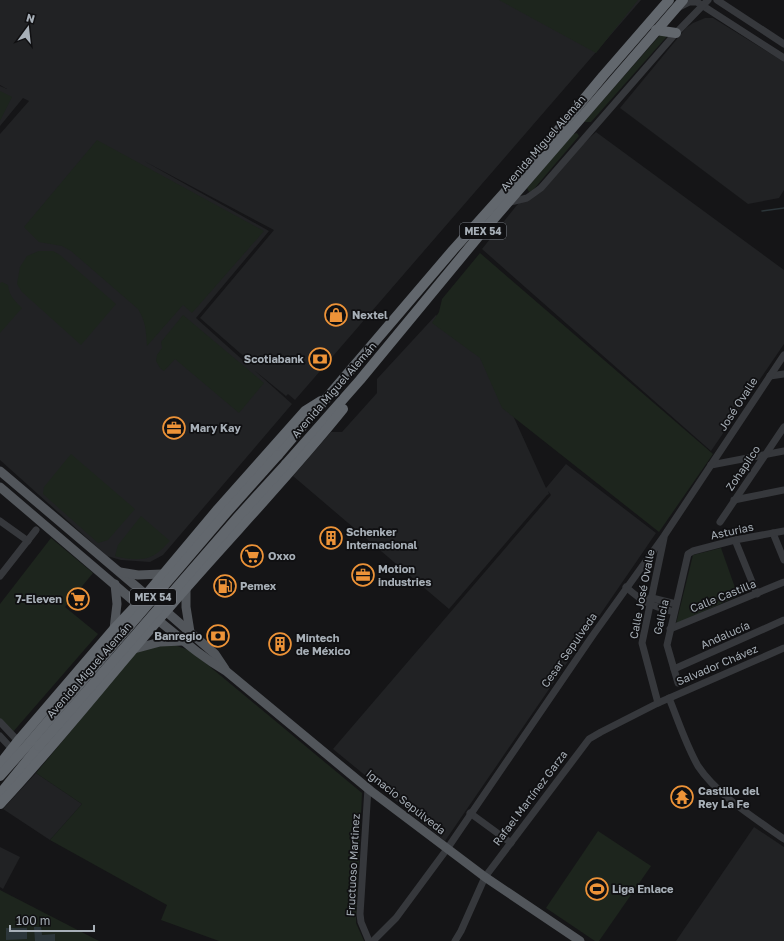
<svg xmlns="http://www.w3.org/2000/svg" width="784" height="941" font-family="'Golos Text',sans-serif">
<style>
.built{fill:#212224;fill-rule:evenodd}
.green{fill:#1d251d}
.water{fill:#2c363a}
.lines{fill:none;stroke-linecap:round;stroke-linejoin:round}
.stream{stroke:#2c363a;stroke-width:1.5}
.minor{stroke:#36383c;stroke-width:7}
.major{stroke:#52565b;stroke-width:9}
.highway{stroke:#62676d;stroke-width:10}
.highway-bridge{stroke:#62676d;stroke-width:10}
.labels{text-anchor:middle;stroke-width:3.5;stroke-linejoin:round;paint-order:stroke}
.shield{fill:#101012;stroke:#7a7f86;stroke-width:1}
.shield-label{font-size:10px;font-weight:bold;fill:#a7afb7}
.street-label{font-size:11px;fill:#a7afb7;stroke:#101012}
.poi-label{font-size:11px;font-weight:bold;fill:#a7afb7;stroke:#101012;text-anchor:start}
</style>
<rect width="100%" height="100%" fill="#151517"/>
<g class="built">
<path d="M 0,0 L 641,0 L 295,400 L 288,394 L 286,396 L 254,370 L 292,404 L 163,555 L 150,562 L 121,560 L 107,556 L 0,460 L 0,134 L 29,101 L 23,98 L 0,126 L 0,86 L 7,89 L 0,85 ZM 144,161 L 274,230 L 200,318 L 248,360 L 246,363 L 196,318 L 269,231 Z"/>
<path d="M 705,18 L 713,18 L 784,62 L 784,190 L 779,198 L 748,204 L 620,108 L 686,28 L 693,23 Z"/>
<path d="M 596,132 L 784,270 L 784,344 L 711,451 L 482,249 L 517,205 Z"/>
<path d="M 436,315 L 485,354 L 546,488 L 566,464 L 656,533 L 445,841 L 333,749 L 551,495 L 548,491 L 549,494 L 547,495 L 449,609 L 293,476 L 331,432 L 342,432 L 377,393 L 377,379 Z"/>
<path d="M 36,773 L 82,804 L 50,840 L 3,809 Z"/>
<path d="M 754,827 L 784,847 L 784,941 L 676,941 Z"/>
<path d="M 0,847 L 20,857 L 3,889 L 0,887 Z"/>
</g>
<g class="green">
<path d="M 499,0 L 638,0 L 596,53 Z"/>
<path d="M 670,33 L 591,122 L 584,122 L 661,34 Z"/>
<path d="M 0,91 L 12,97 L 0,121 Z"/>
<path d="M 577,133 L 579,136 L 533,190 L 529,192 L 527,188 L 573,134 Z"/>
<path d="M 97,140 L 264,231 L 192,313 L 183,305 L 147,346 C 146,331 146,322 138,309 L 71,251 L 62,246 L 39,242 L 24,227 Z"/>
<path d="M 39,251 L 53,251 L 60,255 L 116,304 L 81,345 L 22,292 L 17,284 L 20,267 L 27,256 Z"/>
<path d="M 480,253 L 713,454 L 659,532 L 502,408 L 480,358 L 432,323 L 439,312 L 442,299 Z"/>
<path d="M 2,282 L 8,285 C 9,296 15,301 22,308 L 0,333 L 0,283 Z"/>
<path d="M 183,315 L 264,383 L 239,413 L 175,359 L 164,371 L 160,368 L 156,361 L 157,355 L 162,348 L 161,342 Z"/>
<path d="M 71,454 L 135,509 L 108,540 L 98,543 L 43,494 L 44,487 Z"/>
<path d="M 141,516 L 170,541 C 164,547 158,554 150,557 C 141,561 124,559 115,556 L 118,545 Z"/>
<path d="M 51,538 L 93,573 L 65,607 L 98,634 L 12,733 L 0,721 L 0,604 Z"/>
<path d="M 721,548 L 738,596 L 676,624 L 693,555 Z"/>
<path d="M 172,644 L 191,651 L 362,793 L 356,923 L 364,941 L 219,941 L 161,920 L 167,905 L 50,840 L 82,804 L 36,773 L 136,653 L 153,645 Z"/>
<path d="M 598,831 L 651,866 L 599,941 L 595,941 L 546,908 Z"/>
<path d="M 0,890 L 99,941 L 0,941 Z"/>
</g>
<g class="water">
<path d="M 34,927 L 41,927 L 42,935 L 55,934 L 55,941 L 35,941 Z"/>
<path d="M 6,928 L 27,928 L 27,939 L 6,940 Z"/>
</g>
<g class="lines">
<path class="stream" d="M 762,211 L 784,208"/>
<g class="minor">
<path d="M 717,0 L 784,44"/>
<path d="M 679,7 L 689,2 L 697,2 L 784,58"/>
<path d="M 507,203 L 527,198 L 541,188 L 676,33 L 708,0"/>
<path d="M 770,376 L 784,374"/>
<path d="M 711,465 L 784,451"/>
<path d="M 734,500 L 784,490"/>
<path d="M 0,521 L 28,541"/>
<path d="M 720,522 L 784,427"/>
<path d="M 773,533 L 784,560"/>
<path d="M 735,540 L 757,594"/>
<path d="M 0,576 L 36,530"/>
<path d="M 626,587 C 645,604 650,605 674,612"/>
<path d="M 647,599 L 652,598 L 676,604"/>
<path d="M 670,629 L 784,582"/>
<path d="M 674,669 L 784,620"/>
<path d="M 678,683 L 667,645 L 688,554 L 693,551 L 735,540 L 784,531"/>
<path d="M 669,698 C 678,720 686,745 698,766 C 717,795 756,819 784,839"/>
<path d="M 658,703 L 642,643 L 664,538"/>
<path d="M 0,722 L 18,741"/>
<path d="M 0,736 L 12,749"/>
<path d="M 368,788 L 360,914 L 361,922 L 369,941"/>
<path d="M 470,813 L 511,843"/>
<path d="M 373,941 L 396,918 L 447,849 L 593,635 L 664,536 L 784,355"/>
<path d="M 455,941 L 461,931 L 485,877 L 589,739 L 601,732 L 658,703 L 784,648"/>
</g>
<g class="major">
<path d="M 0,471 L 151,599"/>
<path d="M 0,487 L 143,609"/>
<path d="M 120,572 L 138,575 L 162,574"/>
<path d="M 186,589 L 186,607 L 190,632"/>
<path d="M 161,607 L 215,654 L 225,669"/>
<path d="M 153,616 C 178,636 198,655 226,671 L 371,791 L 485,877 L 580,941"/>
<path d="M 114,629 L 117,604 L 115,584"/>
<path d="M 134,649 L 160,642 L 182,641"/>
</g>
<g class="highway">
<path d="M 656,30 L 676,33"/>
<path d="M 278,455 L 453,250 L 531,163 L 603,76 L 669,0"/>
<path d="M 286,464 L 360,380 L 478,237 L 683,0"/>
<path d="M 0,764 L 18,741 L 114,629 L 146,595 L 218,509 L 305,411 L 321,401"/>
<path d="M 0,776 L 31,741"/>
<path d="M 0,794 L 39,746"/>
<path d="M 0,804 C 58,742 110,675 166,611 C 224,543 287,479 343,409"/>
</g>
<g class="highway-bridge">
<path d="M 31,741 L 227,512 L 278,455"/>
<path d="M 39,746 L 237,518 L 286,464"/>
</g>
</g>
<defs>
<g id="shop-ring" transform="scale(1.15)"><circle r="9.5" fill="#101012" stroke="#ed9338" stroke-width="1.5"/><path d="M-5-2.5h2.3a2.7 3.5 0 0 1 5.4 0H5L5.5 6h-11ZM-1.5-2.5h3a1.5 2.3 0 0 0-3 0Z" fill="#ed9338"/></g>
<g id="bank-ring" transform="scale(1.15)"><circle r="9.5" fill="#101012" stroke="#ed9338" stroke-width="1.5"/><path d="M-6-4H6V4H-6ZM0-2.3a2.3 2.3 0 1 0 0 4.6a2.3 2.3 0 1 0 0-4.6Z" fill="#ed9338"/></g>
<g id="office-ring" transform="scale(1.15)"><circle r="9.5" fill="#101012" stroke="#ed9338" stroke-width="1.5"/><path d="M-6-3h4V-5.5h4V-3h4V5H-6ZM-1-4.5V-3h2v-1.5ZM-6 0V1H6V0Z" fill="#ed9338"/></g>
<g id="building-ring" transform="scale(1.15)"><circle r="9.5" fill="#101012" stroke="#ed9338" stroke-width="1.5"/><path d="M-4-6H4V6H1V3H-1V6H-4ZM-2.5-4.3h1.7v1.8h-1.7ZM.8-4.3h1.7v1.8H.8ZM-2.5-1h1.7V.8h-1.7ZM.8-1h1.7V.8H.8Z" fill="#ed9338"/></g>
<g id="supermarket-ring" transform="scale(1.15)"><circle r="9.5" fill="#101012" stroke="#ed9338" stroke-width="1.5"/><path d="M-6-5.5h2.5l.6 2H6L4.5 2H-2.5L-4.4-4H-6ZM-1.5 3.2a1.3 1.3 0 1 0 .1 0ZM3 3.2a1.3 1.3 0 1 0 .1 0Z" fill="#ed9338"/></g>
<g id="fuel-ring" transform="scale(1.15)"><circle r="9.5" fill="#101012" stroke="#ed9338" stroke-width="1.5"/><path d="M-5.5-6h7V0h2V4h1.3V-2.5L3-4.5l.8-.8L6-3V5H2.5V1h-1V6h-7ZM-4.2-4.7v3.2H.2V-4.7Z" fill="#ed9338"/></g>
<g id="temple-ring" transform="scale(1.15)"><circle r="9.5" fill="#101012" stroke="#ed9338" stroke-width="1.5"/><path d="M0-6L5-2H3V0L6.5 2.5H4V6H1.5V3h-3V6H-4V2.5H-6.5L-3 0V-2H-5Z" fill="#ed9338"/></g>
<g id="stadium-ring" transform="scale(1.15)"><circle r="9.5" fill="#101012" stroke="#ed9338" stroke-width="1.5"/><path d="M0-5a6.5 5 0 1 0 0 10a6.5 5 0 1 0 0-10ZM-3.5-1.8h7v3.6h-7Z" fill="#ed9338"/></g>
</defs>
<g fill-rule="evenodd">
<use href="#shop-ring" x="336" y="315"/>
<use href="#bank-ring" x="320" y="359"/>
<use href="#office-ring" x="174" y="428"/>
<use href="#building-ring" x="331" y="538"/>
<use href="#supermarket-ring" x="252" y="556"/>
<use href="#office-ring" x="363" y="575"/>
<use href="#fuel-ring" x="225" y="586"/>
<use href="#supermarket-ring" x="78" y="599"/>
<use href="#bank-ring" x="218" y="636"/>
<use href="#building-ring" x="280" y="644"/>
<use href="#temple-ring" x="682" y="797"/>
<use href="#stadium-ring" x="597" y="889"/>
</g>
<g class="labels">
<g class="shield">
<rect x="460" y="223" width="46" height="16" rx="3"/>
<rect x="130" y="589" width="46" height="16" rx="3"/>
</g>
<g class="shield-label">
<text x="483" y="235">MEX 54</text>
<text x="153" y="601">MEX 54</text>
</g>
<g class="street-label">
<text transform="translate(543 143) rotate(-49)" y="4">Avenida Miguel Alemán</text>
<text transform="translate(334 390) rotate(-49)" y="4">Avenida Miguel Alemán</text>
<text transform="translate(738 404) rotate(-57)" y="4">José Ovalle</text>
<text transform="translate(743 468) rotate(-56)" y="4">Zohapilco</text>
<text transform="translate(732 531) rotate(-12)" y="4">Asturias</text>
<text transform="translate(642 594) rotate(-79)" y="4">Calle José Ovalle</text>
<text transform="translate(723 596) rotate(-22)" y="4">Calle Castilla</text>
<text transform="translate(661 617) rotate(-77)" y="4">Galicia</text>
<text transform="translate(725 635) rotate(-24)" y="4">Andalucía</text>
<text transform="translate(569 650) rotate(-55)" y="4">Cesar Sepulveda</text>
<text transform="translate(717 665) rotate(-23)" y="4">Salvador Chávez</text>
<text transform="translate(89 670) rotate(-49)" y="4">Avenida Miguel Alemán</text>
<text transform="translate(530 798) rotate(-53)" y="4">Rafael Martínez Garza</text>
<text transform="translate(406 802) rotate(38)" y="4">Ignacio Sepúlveda</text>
<text transform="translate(353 865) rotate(-87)" y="4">Fructuoso Martinez</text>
</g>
<g class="poi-label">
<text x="352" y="319">Nextel</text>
<text x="304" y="363" text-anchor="end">Scotiabank</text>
<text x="190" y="432">Mary Kay</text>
<text x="346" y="536">Schenker<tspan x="346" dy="13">Internacional</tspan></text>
<text x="268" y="560">Oxxo</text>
<text x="378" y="573">Motion<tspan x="378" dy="13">industries</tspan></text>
<text x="240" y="590">Pemex</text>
<text x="62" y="603" text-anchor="end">7-Eleven</text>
<text x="202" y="640" text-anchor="end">Banregio</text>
<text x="296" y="642">Mintech<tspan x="296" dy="13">de México</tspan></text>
<text x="698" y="795">Castillo del<tspan x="698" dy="13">Rey La Fe</tspan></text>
<text x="612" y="893">Liga Enlace</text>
</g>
</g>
<g transform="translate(28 28) rotate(15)" stroke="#101012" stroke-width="3" paint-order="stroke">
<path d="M0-3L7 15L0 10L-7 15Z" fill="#a7afb7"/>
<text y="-6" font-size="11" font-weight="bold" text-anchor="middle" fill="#a7afb7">N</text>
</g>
<path d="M10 925v6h84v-6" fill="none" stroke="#a7afb7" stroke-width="2"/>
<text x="16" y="925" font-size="12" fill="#a7afb7" stroke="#101012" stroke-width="3" paint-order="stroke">100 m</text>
</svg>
